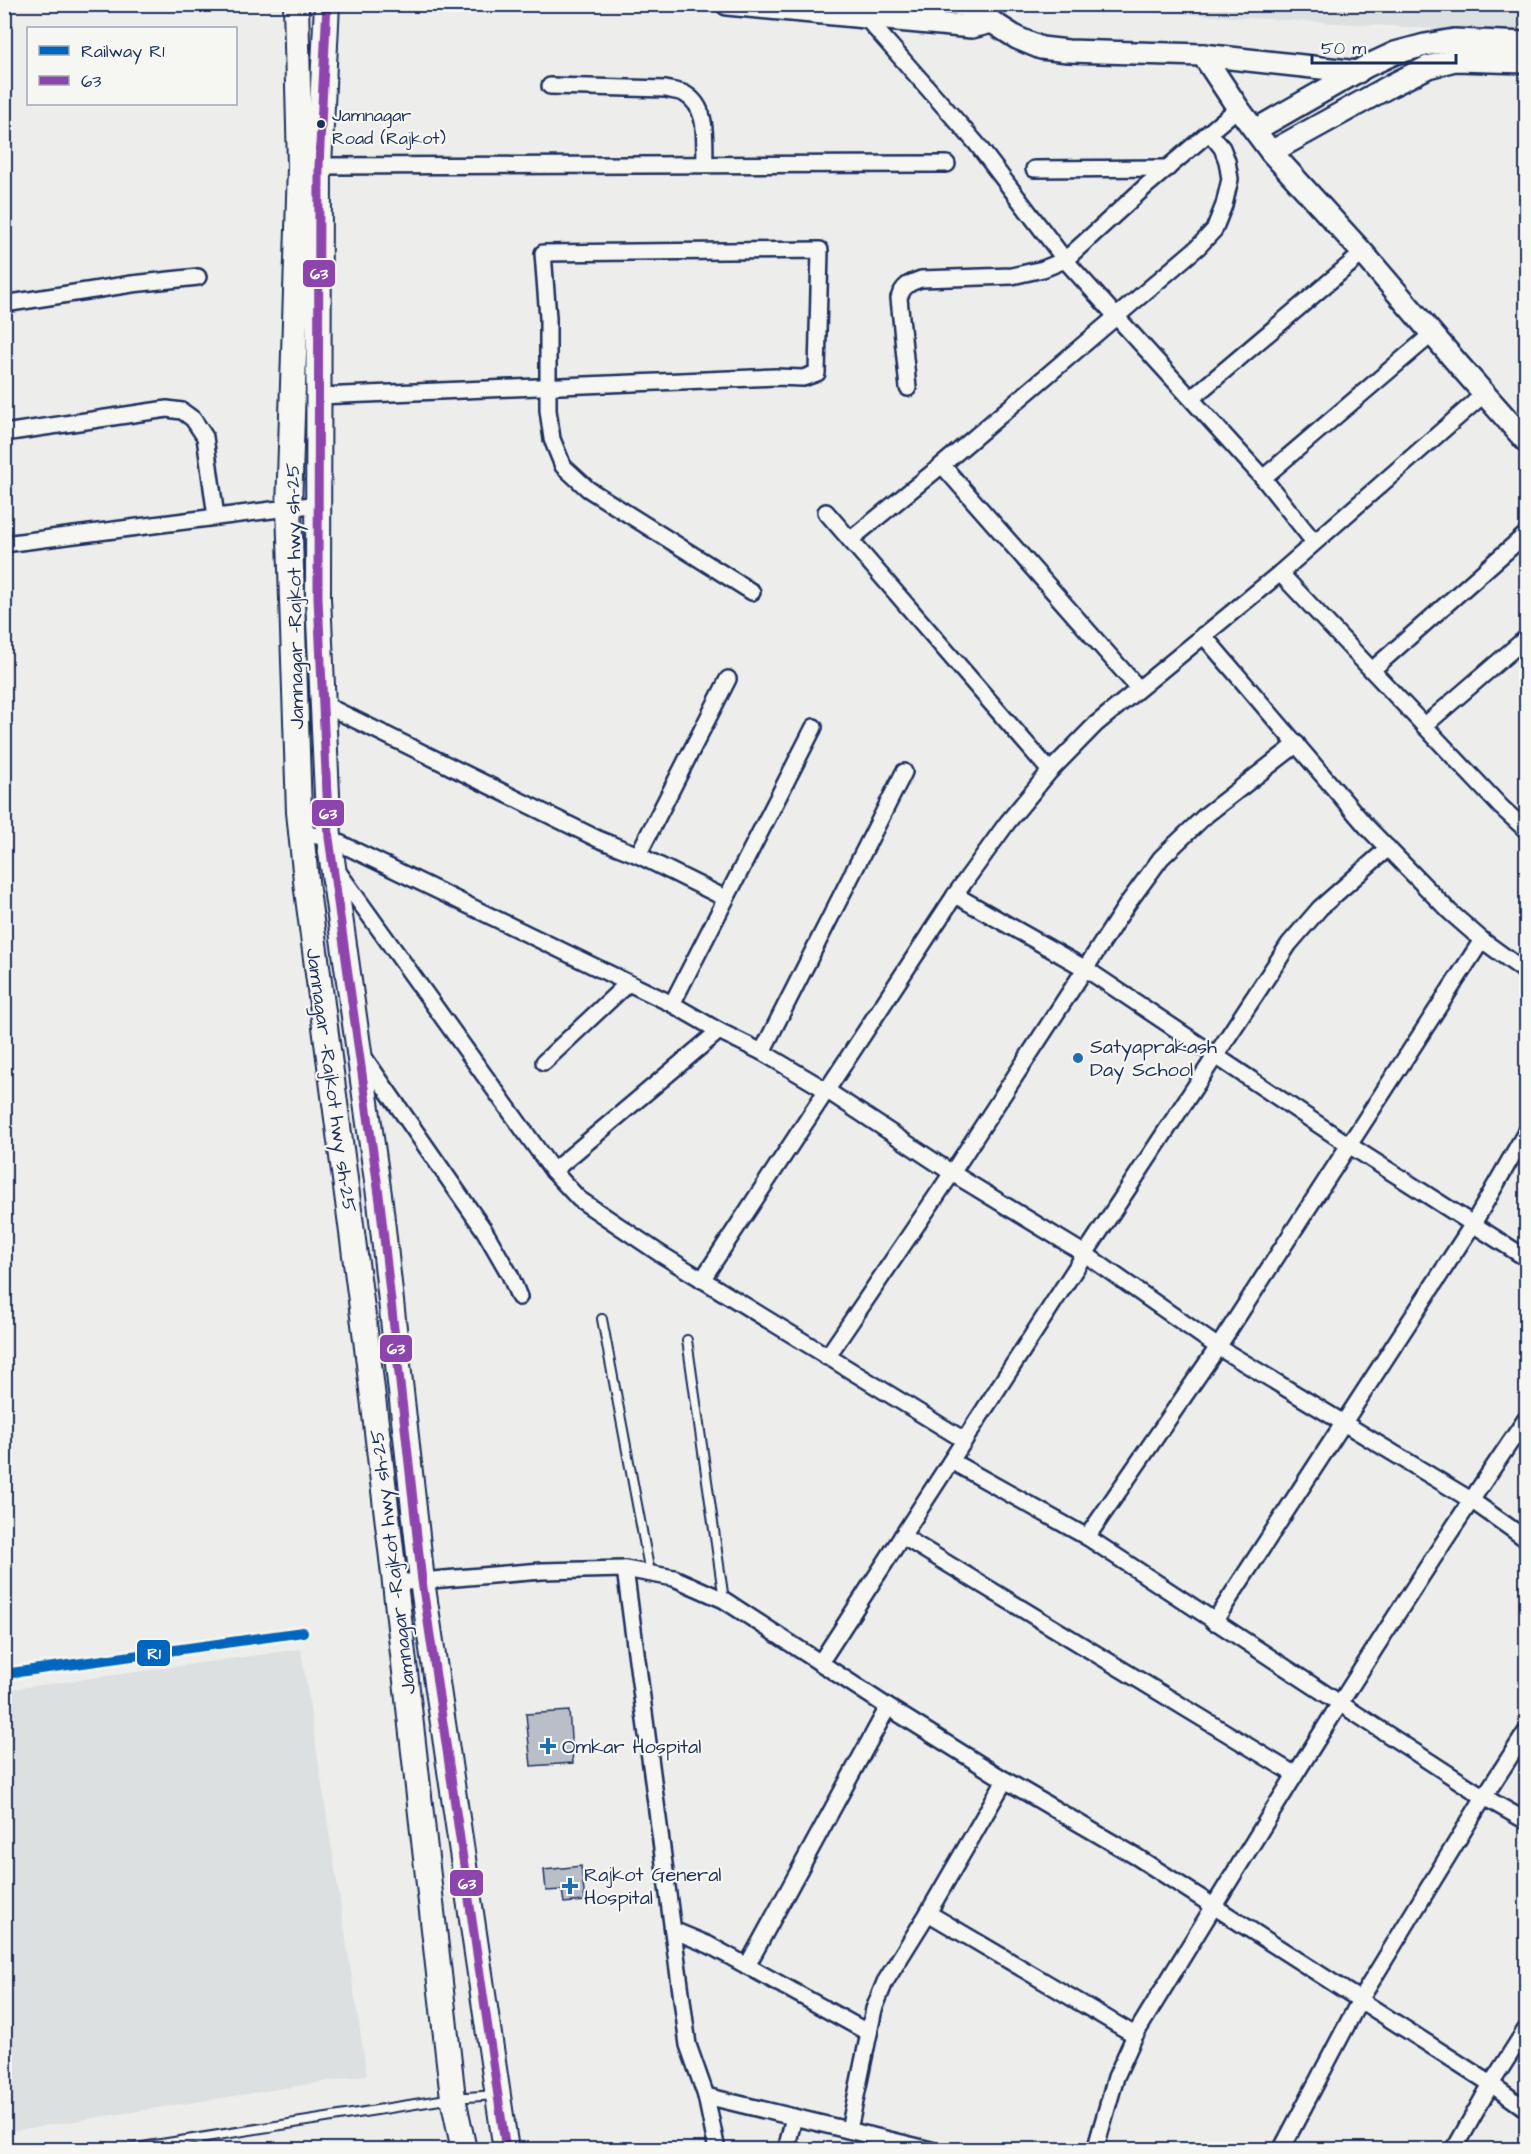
<svg xmlns="http://www.w3.org/2000/svg" width="1531" height="2154" font-family="'Architects Daughter',sans-serif">
<style>
.built{fill:#dde0e1}
.building{fill:#b9bfc8;stroke:#1b2f5e;stroke-width:1.5}
.lines{fill:none;stroke-linecap:round;stroke-linejoin:round}
.service-casing{stroke:#1b2f5e;stroke-width:12}
.minor-casing{stroke:#1b2f5e;stroke-width:20}
.secondary-casing{stroke:#1b2f5e;stroke-width:26}
.primary-casing{stroke:#1b2f5e;stroke-width:28}
.service{stroke:#f6f6f2;stroke-width:8}
.minor{stroke:#f6f6f2;stroke-width:15}
.secondary{stroke:#f6f6f2;stroke-width:21}
.primary{stroke:#f6f6f2;stroke-width:24}
.bus-1-casing{stroke:#f6f6f2;stroke-width:14}
.bus-1{stroke:#8e44ad;stroke-width:9}
.rail-1-casing{stroke:#f6f6f2;stroke-width:15}
.rail-1{stroke:#0065bd;stroke-width:10}
.bus-dot{fill:#1b2f5e;stroke:#f6f6f2;stroke-width:2}
.poi-dot{fill:#1f6fb2;stroke:#f6f6f2;stroke-width:2}
.labels{text-anchor:middle;stroke-width:4.5;stroke-linejoin:round;paint-order:stroke}
.bus-label{font-size:18px;fill:#1b2f5e;stroke:#f6f6f2;text-anchor:start}
.street-label{font-size:20px;fill:#1b2f5e;stroke:#f6f6f2}
.poi-label{font-size:20px;fill:#1b2f5e;stroke:#f6f6f2;text-anchor:start}
.line-badge{stroke:#f6f6f2;stroke-width:2}
.badge-label{font-size:16px;text-anchor:middle;font-weight:bold;fill:#fff}
</style>
<rect width="100%" height="100%" fill="#edeeec"/>
<filter id="ink" filterUnits="userSpaceOnUse"><feTurbulence type="fractalNoise" baseFrequency=".0167" numOctaves="2"/><feDisplacementMap in="SourceGraphic" scale="12" xChannelSelector="R" yChannelSelector="G"/><feConvolveMatrix kernelMatrix="1 2 1 2 8 2 1 2 1" color-interpolation-filters="sRGB"/></filter>
<g filter="url(#ink)">
<g class="built">
<path d="M 1024,5 L 1526,5 L 1526,34 Z"/>
<path d="M 301,1649 L 367,2075 L 5,2132 L 5,1690 Z"/>
</g>
<g class="building">
<path d="M 569,1711 L 573,1763 L 531,1766 L 526,1714 Z"/>
<path d="M 581,1866 L 585,1901 L 564,1903 L 562,1890 L 546,1891 L 544,1870 Z"/>
</g>
<g class="lines">
<g class="service-casing">
<g id="service">
<path d="M 602,1319 L 650,1573"/>
<path d="M 687,1340 L 724,1600"/>
<path d="M 123,2150 L 453,2098 L 496,2095"/>
</g>
</g>
<g class="minor-casing">
<g id="minor">
<path d="M 866,18 L 976,143 L 1065,260 L 1263,478 L 1314,542"/>
<path d="M 550,86 L 666,89 C 672,91 680,91 685,94 C 709,108 704,139 705,163"/>
<path d="M 319,166 L 947,164"/>
<path d="M 1034,169 L 1168,168"/>
<path d="M 4,304 L 132,284 L 198,277"/>
<path d="M 908,388 L 899,298 C 903,286 909,283 921,279 L 1012,276 L 1043,269 L 1065,260 L 1146,186 L 1238,108"/>
<path d="M 319,396 L 776,377 L 803,378 L 817,373 L 820,250 L 543,253 L 548,318 L 548,410 L 552,439 L 563,466 L 588,489 L 752,592"/>
<path d="M 1192,398 L 1363,253"/>
<path d="M 4,433 L 167,409 L 182,411 L 193,419 L 205,437 L 216,517"/>
<path d="M 942,465 L 1138,688"/>
<path d="M 1263,478 L 1432,334"/>
<path d="M 826,512 L 1050,771"/>
<path d="M 850,540 L 942,465 L 1117,316 L 1198,247 L 1214,230 L 1224,205 L 1230,179 L 1227,161 L 1222,148 L 1210,133"/>
<path d="M 4,544 L 319,504"/>
<path d="M 1280,573 L 1501,807 L 1526,830"/>
<path d="M 1203,635 L 1366,826 L 1450,912 L 1482,940 L 1526,972"/>
<path d="M 1372,670 L 1526,534"/>
<path d="M 323,704 L 598,839 L 638,855 L 725,898"/>
<path d="M 1424,726 L 1526,638"/>
<path d="M 301,833 L 329,838 L 672,1004 L 719,1031 L 762,1052 L 826,1090 L 952,1173 L 1085,1254 L 1218,1347 L 1471,1500 L 1526,1539"/>
<path d="M 638,855 L 728,679"/>
<path d="M 336,869 L 553,1171 L 579,1199 L 659,1253 L 964,1440"/>
<path d="M 955,895 L 1086,969 L 1349,1145 L 1526,1258"/>
<path d="M 672,1004 L 814,727"/>
<path d="M 762,1052 L 904,772"/>
<path d="M 363,1056 L 484,1230 L 510,1275 L 519,1297"/>
<path d="M 544,1062 L 627,984"/>
<path d="M 553,1171 L 719,1031"/>
<path d="M 702,1280 L 955,895 L 1007,823 L 1050,771 L 1096,724 L 1280,573 L 1484,394"/>
<path d="M 827,1357 L 952,1173 L 1128,903 L 1161,858 L 1206,815 L 1297,744"/>
<path d="M 951,1461 L 1087,1537 L 1341,1704 L 1484,1797 L 1526,1821"/>
<path d="M 902,1536 L 1294,1774"/>
<path d="M 1087,1537 L 1218,1347 L 1482,940"/>
<path d="M 625,1569 L 688,2045 L 706,2096 L 717,2150"/>
<path d="M 395,1583 L 542,1571 L 625,1569 L 674,1578 L 724,1600 L 888,1707 L 1005,1780 L 1137,1857 L 1491,2084 L 1526,2109"/>
<path d="M 1214,1622 L 1473,1224 L 1526,1132"/>
<path d="M 820,1663 L 1085,1254 L 1289,944 L 1320,908 L 1388,848"/>
<path d="M 928,1913 L 1135,2035"/>
<path d="M 673,1930 L 709,1945 L 869,2033"/>
<path d="M 747,1966 L 888,1707"/>
<path d="M 706,2096 L 931,2150"/>
<path d="M 849,2130 L 874,2009 L 885,1982 L 928,1913 L 1005,1780"/>
<path d="M 786,2150 L 794,2117"/>
<path d="M 1095,2150 L 1116,2077 L 1135,2035 C 1262,1827 1389,1620 1526,1419"/>
<path d="M 1281,2150 L 1360,2000 L 1484,1797 L 1526,1732"/>
<path d="M 1454,2150 L 1491,2084 L 1526,2029"/>
</g>
</g>
<g class="secondary-casing">
<g id="secondary">
<path d="M 727,4 L 972,27 L 992,22"/>
<path d="M 955,4 L 977,8 L 992,22 L 1017,38 L 1041,48 L 1068,51 L 1203,55 L 1358,72"/>
<path d="M 1203,55 L 1238,108 L 1271,152 L 1363,253 L 1458,364 L 1526,441"/>
<path d="M 1255,130 L 1367,66 L 1395,53 L 1425,45 L 1454,40 L 1526,43"/>
<path d="M 1271,152 L 1392,85 L 1428,67 L 1455,60 L 1526,62"/>
</g>
</g>
<g class="primary-casing">
<g id="primary">
<path d="M 296,4 L 300,167 L 289,508 L 299,812 L 307,890 L 366,1339 L 395,1583 L 453,2098 L 464,2150"/>
<path d="M 327,4 L 319,166 L 318,598 L 329,838 L 380,1202 L 422,1581 L 506,2150"/>
</g>
</g>
<use href="#service" class="service"/>
<use href="#minor" class="minor"/>
<use href="#secondary" class="secondary"/>
<use href="#primary" class="primary"/>
<g class="bus-1-casing">
<path id="bus-1" d="M 327,4 L 319,166 L 318,598 L 329,838 L 380,1202 L 422,1581 L 506,2150"/>
</g>
<use href="#bus-1" class="bus-1"/>
<g class="rail-1-casing">
<path id="rail-1" d="M 4,1674 L 303,1632"/>
</g>
<use href="#rail-1" class="rail-1"/>
</g>
</g>
<circle class="bus-dot" cx="321" cy="124" r="5"/>
<g class="poi-dot">
<circle cx="1078" cy="1058" r="6"/>
<path d="M545 1737h6v6h6v6h-6v6h-6v-6h-6v-6h6z"/>
<path d="M567 1877h6v6h6v6h-6v6h-6v-6h-6v-6h6z"/>
</g>
<g class="labels">
<g class="bus-label">
<text x="332" y="121">Jamnagar<tspan x="332" dy="23">Road (Rajkot)</tspan></text>
</g>
<g class="street-label">
<text transform="translate(294 596) rotate(-91)" y="7">Jamnagar -Rajkot hwy sh-25</text>
<text transform="translate(332 1080) rotate(82)" y="7">Jamnagar -Rajkot hwy sh-25</text>
<text transform="translate(392 1562) rotate(-97)" y="7">Jamnagar -Rajkot hwy sh-25</text>
</g>
<g class="poi-label">
<text x="1090" y="1053">Satyaprakash<tspan x="1090" dy="23">Day School</tspan></text>
<text x="562" y="1753">Omkar Hospital</text>
<text x="584" y="1881">Rajkot General<tspan x="584" dy="23">Hospital</tspan></text>
</g>
</g>
<g class="line-badge">
<rect x="302" y="259" width="34" height="29" rx="6" fill="#8e44ad"/>
<rect x="311" y="799" width="34" height="28" rx="6" fill="#8e44ad"/>
<rect x="379" y="1334" width="34" height="29" rx="6" fill="#8e44ad"/>
<rect x="136" y="1639" width="35" height="28" rx="6" fill="#0065bd"/>
<rect x="449" y="1869" width="35" height="28" rx="6" fill="#8e44ad"/>
</g>
<g class="badge-label">
<text x="319" y="279">63</text>
<text x="328" y="819">63</text>
<text x="396" y="1354">63</text>
<text x="154" y="1659">R1</text>
<text x="467" y="1889">63</text>
</g>
<rect width="1531" height="2154" fill="none" stroke="#f6f6f2" stroke-width="24"/>
<rect x="12" y="12" width="1507" height="2130" fill="none" stroke="#1b2f5e" stroke-width="2" filter="url(#ink)"/>
<rect x="27" y="27" width="210" height="78" fill="#f6f6f2" stroke="#9ea6b7" stroke-width="1.5"/>
<rect x="39" y="46" width="30" height="9" fill="#0065bd" stroke="#9ea6b7" stroke-width="1.5"/>
<text x="81" y="57" font-size="18" fill="#1b2f5e">Railway R1</text>
<rect x="39" y="76" width="30" height="9" fill="#8e44ad" stroke="#9ea6b7" stroke-width="1.5"/>
<text x="81" y="87" font-size="18" fill="#1b2f5e">63</text>
<path d="M1312 54v9h144v-9" fill="none" stroke="#1b2f5e" stroke-width="3"/>
<text x="1321" y="54" font-size="18" fill="#1b2f5e" stroke="#f6f6f2" stroke-width="4.5" paint-order="stroke">50 m</text>
</svg>
